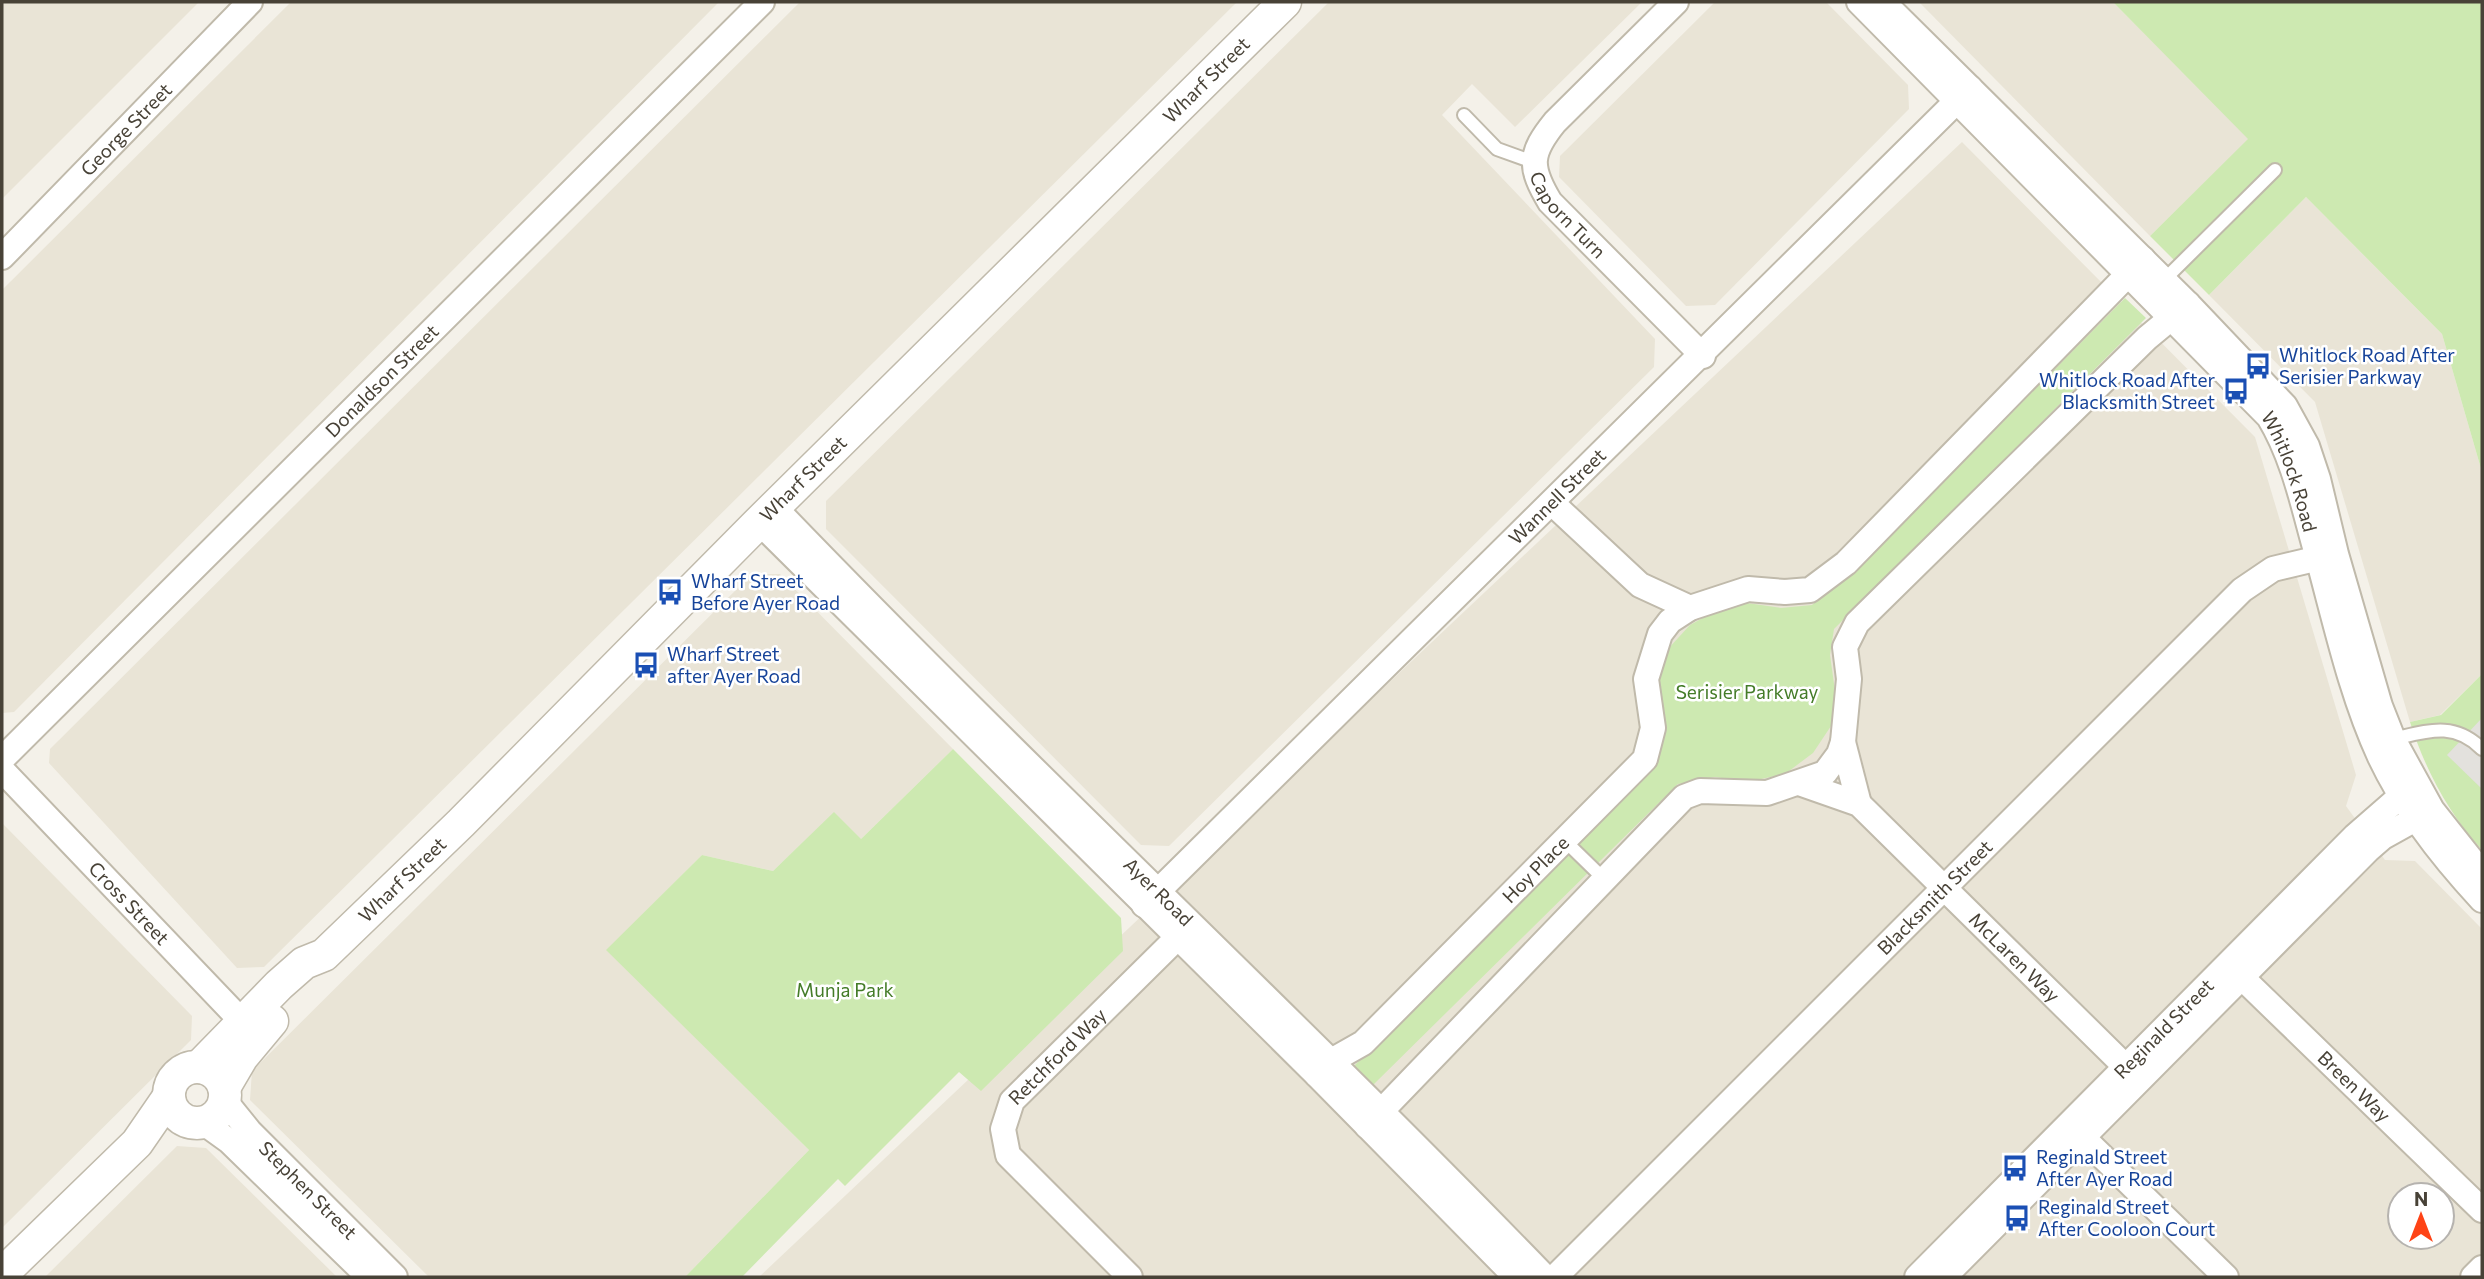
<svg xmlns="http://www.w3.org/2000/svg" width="2484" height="1279" font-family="Commissioner,sans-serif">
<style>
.residential{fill:#e9e4d6;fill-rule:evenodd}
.green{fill:#cde9b1}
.parking{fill:#e3e1dd}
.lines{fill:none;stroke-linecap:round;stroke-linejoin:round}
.service-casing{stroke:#c0baab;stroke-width:16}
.minor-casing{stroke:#c0baab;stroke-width:28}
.tertiary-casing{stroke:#c0baab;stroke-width:35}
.service{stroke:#fff;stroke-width:12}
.minor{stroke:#fff;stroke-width:24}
.tertiary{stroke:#fff;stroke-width:32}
.labels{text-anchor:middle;stroke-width:5;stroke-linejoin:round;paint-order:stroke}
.street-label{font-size:19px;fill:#484237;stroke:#fff}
.transit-label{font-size:19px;fill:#164399;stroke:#fff;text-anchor:start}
.park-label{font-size:19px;fill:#447c28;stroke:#fff}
</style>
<rect width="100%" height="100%" fill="#f4f1e9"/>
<g class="residential">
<path d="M 2,2 L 199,2 L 2,199 Z"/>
<path d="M 291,2 L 719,2 L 14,712 L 2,713 L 2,290 Z"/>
<path d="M 800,2 L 1237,2 L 264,967 L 237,968 L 49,763 L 50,749 Z"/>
<path d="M 1329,2 L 1642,2 L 1515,127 L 1472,84 L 1442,115 L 1655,339 L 1654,367 L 1169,846 L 1141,845 L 826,529 L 826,501 Z"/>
<path d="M 1715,2 L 1826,2 L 1908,85 L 1909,109 L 1715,305 L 1686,306 L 1559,177 L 1560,156 Z"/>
<path d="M 1919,2 L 2113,2 L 2249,139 L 2150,236 Z"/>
<path d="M 1962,142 L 2255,437 L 2356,775 L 2346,806 L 2385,860 L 2415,861 L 2482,929 L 2482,1277 L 759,1277 ZM 2400,1195 L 2442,1195 L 2442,1237 L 2400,1237 Z"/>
<path d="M 2306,197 L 2442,334 L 2482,472 L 2482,674 L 2440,715 L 2410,722 L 2315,402 L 2209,295 Z"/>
<path d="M 752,574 L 780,574 L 953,749 L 860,840 L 834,813 L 773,871 L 702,855 L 607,950 L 809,1150 L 685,1277 L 429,1277 L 250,1100 L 252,1071 Z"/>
<path d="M 2,823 L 192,1016 L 191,1040 L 2,1228 Z"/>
<path d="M 177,1146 L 206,1148 L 337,1277 L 45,1277 Z"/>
</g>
<g class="green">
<path d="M 2113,2 L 2482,2 L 2482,472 L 2442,334 L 2306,197 L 2209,295 L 2150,236 L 2248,139 Z"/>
<path d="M 2125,298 L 2146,318 L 1834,629 L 1830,655 L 1836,698 L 1831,726 L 1813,753 L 1785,774 L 1747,782 L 1715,777 L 1678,784 L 1373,1085 L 1353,1067 L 1657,760 L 1665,730 L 1656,698 L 1658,677 L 1667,650 L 1690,625 L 1719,609 L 1747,603 L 1781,608 L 1812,605 L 1921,505 Z"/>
<path d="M 2482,674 L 2482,850 C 2448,813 2425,769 2410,722 L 2441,715 Z"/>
<path d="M 953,749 L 1121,918 L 1123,951 L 981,1091 L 959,1072 L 845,1186 L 838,1179 L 742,1277 L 685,1277 L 809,1150 L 606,950 L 702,855 L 773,871 L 834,812 L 861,839 Z"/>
</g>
<path class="parking" d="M 2482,718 L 2482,789 L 2447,755 Z"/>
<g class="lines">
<g class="service-casing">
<g id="service">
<path d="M 1464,115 L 1497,149 L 1533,162"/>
<path d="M 2164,280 L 2275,170"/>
<path d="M 2393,739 C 2428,731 2454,721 2482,749"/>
<path d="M 1563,839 L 1603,878"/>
</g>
</g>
<g class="minor-casing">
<g id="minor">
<path id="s1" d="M 1676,2 L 1555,122 C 1529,154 1529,167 1550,202 L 1703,356"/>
<path id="s2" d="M 1859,2 L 2269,417 C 2295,460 2304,510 2318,558 C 2336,624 2351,694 2380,757 C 2405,810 2442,857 2482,900"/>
<path d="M 1883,2 L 2188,304 L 2285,406 L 2307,446 L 2318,479 L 2336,554 L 2380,706 L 2393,739 L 2432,810 L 2482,873"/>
<path id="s3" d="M 2,257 L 250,2"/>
<path d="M 1552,503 L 1640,585 L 1690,608"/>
<path id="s4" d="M 774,507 C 1026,769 1292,1016 1545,1277"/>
<path d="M 759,522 L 1317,1075 L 1516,1277"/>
<path d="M 1843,742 L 1859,804"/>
<path id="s5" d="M 2,759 L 762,2"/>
<path id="s6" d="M 2,770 L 254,1034"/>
<path id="s7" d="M 1799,783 L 1859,804 L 2137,1078"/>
<path id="s8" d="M 1144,905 L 1970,88"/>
<path id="s9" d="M 2230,966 L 2482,1210"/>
<path id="s10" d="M 1317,1075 L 1333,1060 L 1363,1043 L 1645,759 L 1653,728 L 1646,679 L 1660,634 L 1670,621 L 1690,608 L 1748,589 L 1785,592 L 1810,590 L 1846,563 L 2143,259"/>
<path id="s11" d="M 225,1101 L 250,1132 L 395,1277"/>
<path d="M 204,1123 L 229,1141 L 369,1277"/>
<path d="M 1367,1126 L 1684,797 L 1700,791 L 1767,793 L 1825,773 L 1839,754 L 1843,742 L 1849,679 L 1845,647 L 1857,623 L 2147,338 L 2188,304"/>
<path d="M 2071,1126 L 2226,1277"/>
<path id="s12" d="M 1130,1277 L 1008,1155 L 1003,1129 L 1012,1101 L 1177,938"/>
<path id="s13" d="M 1555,1277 L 2242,590 L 2273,569 L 2332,555"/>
<path id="s14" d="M 1917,1277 L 2355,836 L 2394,802 L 2416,788"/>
<path d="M 1944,1277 L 2368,850 L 2383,837 L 2428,812"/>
<path d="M 2473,1277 L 2482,1268"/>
</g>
</g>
<g class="tertiary-casing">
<g id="tertiary">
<circle cx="197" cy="1095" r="28"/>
<path id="s15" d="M 199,1067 L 279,985 L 304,963 L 324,955 L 461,823 L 756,525 L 1285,2"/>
<path d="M 225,1086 L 242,1057 L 272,1021"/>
<path d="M 2,1274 L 137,1143 L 168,1098"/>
</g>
</g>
<use href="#service" class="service"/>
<use href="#minor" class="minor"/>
<use href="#tertiary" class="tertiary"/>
</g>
<defs>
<g id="bus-bare" transform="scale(2.1)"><path d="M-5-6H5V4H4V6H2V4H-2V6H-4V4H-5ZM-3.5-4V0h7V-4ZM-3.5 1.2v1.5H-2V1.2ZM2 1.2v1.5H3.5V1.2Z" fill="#1a4fb4" stroke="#fff" stroke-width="2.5" paint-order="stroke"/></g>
</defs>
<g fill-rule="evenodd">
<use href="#bus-bare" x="2258" y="366"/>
<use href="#bus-bare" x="2236" y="391"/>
<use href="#bus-bare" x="670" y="592"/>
<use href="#bus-bare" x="646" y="665"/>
<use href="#bus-bare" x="2015" y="1168"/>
<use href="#bus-bare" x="2017" y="1218"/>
</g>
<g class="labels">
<g class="street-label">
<text dy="7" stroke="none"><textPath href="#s15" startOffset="1412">Wharf Street</textPath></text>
<text dy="7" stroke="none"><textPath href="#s3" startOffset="178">George Street</textPath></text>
<text dy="7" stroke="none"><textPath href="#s1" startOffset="280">Caporn Turn</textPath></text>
<text dy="7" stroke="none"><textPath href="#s5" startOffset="536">Donaldson Street</textPath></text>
<text dy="7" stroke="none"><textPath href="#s2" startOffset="642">Whitlock Road</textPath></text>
<text dy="7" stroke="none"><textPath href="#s15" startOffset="845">Wharf Street</textPath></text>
<text dy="7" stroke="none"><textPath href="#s8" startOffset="581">Wannell Street</textPath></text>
<text dy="7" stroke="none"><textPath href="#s10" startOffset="301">Hoy Place</textPath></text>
<text dy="7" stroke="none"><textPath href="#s15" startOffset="278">Wharf Street</textPath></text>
<text dy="7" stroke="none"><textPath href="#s4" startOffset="544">Ayer Road</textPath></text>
<text dy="7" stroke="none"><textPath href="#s13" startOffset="537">Blacksmith Street</textPath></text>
<text dy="7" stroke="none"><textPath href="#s6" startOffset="184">Cross Street</textPath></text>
<text dy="7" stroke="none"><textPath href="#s7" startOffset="282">McLaren Way</textPath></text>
<text dy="7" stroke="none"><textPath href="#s14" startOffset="350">Reginald Street</textPath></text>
<text dy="7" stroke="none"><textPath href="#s12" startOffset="292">Retchford Way</textPath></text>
<text dy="7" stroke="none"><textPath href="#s9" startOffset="173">Breen Way</textPath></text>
<text dy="7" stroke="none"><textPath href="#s11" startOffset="122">Stephen Street</textPath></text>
</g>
<g class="transit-label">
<text x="2279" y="362">Whitlock Road After<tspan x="2279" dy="22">Serisier Parkway</tspan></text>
<text x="2215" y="387" text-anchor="end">Whitlock Road After<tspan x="2215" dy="22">Blacksmith Street</tspan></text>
<text x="691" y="588">Wharf Street<tspan x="691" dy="22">Before Ayer Road</tspan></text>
<text x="667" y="661">Wharf Street<tspan x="667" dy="22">after Ayer Road</tspan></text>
<text x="2036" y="1164">Reginald Street<tspan x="2036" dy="22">After Ayer Road</tspan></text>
<text x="2038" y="1214">Reginald Street<tspan x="2038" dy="22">After Cooloon Court</tspan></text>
</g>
<g class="park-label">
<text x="1747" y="699">Serisier Parkway</text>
<text x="845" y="997">Munja Park</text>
</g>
</g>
<rect width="2484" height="1279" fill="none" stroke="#484237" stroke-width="7"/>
<g transform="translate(2421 1216)"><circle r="33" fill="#ffffff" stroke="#b6b3af" stroke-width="2"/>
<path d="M0-5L12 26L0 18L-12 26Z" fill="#fe4316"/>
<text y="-10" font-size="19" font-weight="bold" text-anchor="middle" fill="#484237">N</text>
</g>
</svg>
